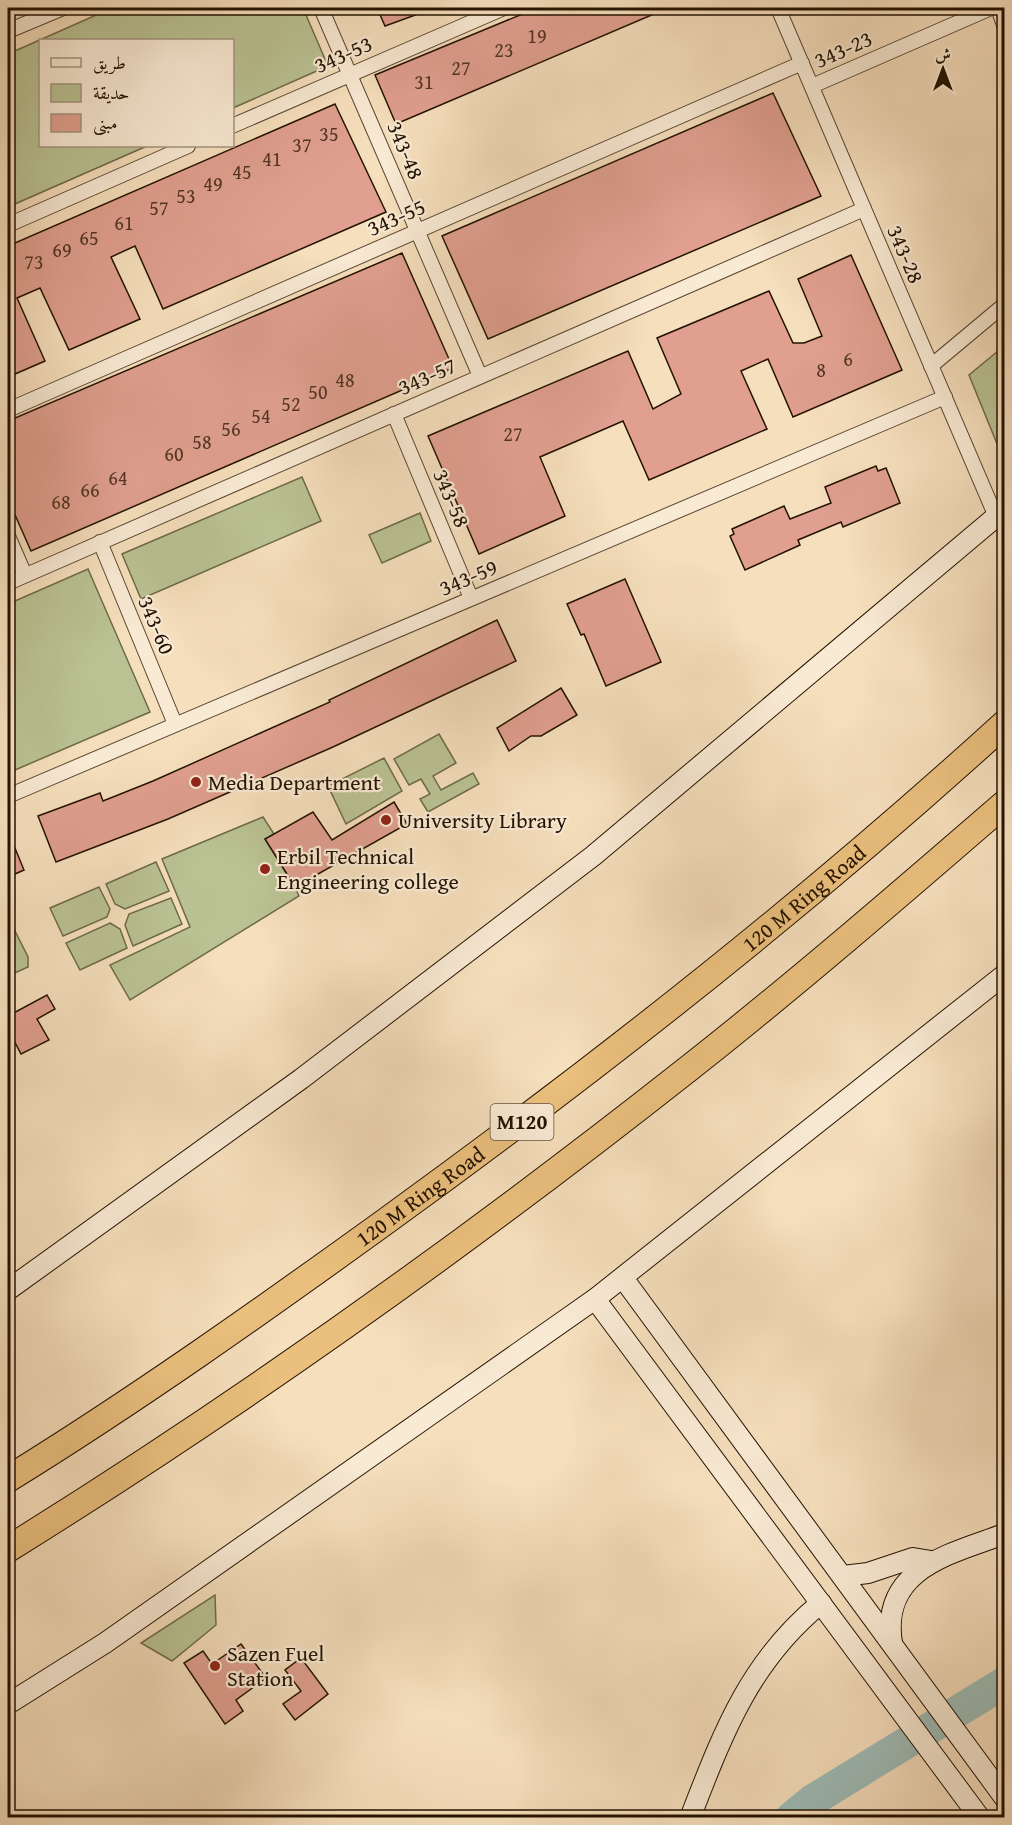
<svg xmlns="http://www.w3.org/2000/svg" width="1012" height="1825" font-family="'Gentium Book Plus',Amiri,serif">
<style>
.green{fill:#bac293;stroke:#6e6a4a;stroke-width:1.5}
.lines{fill:none;stroke-linecap:round;stroke-linejoin:round}
.river{stroke:#9ebcb7;stroke-width:32}
.building{fill:#e09f8f;stroke:#231201;stroke-width:1.5}
.street-casing{stroke:#584530;stroke-width:16}
.secondary-casing{stroke:#231201;stroke-width:22}
.highway-casing{stroke:#231201;stroke-width:28}
.street{stroke:#f9ead4;stroke-width:14}
.secondary{stroke:#f9ead4;stroke-width:20}
.highway{stroke:#ebc07e;stroke-width:26}
.poi-dot{fill:#8f2418;stroke:#f9ead4;stroke-width:2}
.labels{text-anchor:middle;stroke-width:4.5;stroke-linejoin:round;paint-order:stroke}
.number-label{font-size:20px;fill:#523524}
.shield{fill:#f9ead4;stroke:#635340;stroke-width:1.5}
.shield-label{font-size:21px;font-weight:bold;fill:#231201}
.street-label{font-size:22px;fill:#231201;stroke:#f9ead4}
.poi-label{font-size:22px;fill:#231201;stroke:#f9ead4;text-anchor:start}
</style>
<rect width="100%" height="100%" fill="#f6dfbd"/>
<filter id="stains"><feTurbulence type="fractalNoise" baseFrequency=".00333" numOctaves="4"/><feColorMatrix values="0 0 0 0 .2 0 0 0 0 .09 0 0 0 0 .02 0 0 0 .5 -.17"/></filter>
<radialGradient id="worn" r=".72"><stop offset=".6" stop-color="#630" stop-opacity="0"/><stop offset="1" stop-color="#630" stop-opacity=".3"/></radialGradient>
<g class="green">
<path d="M 112,8 L 303,8 L 328,66 L 233,108 L 232,40 L 40,40 L 40,146 L 147,146 L 8,207 L 8,54 Z"/>
<path d="M 1004,346 L 1004,461 L 969,375 Z"/>
<path d="M 302,477 L 321,521 L 141,599 L 122,554 Z"/>
<path d="M 420,513 L 431,541 L 382,563 L 369,535 Z"/>
<path d="M 88,569 L 150,712 L 8,773 L 8,604 Z"/>
<path d="M 439,734 L 456,763 L 433,776 L 441,790 L 473,773 L 479,784 L 428,812 L 420,799 L 430,794 L 421,779 L 409,785 L 394,759 Z"/>
<path d="M 384,758 L 402,791 L 346,824 L 328,786 Z"/>
<path d="M 263,817 L 274,834 L 265,839 L 295,887 L 299,896 L 130,1000 L 110,965 L 190,927 L 162,859 Z"/>
<path d="M 156,862 L 169,891 L 125,909 L 115,904 L 106,884 Z"/>
<path d="M 99,887 L 110,909 L 107,917 L 63,936 L 50,908 Z"/>
<path d="M 171,898 L 182,924 L 133,946 L 125,925 L 129,914 Z"/>
<path d="M 8,917 L 28,957 L 28,967 L 8,976 Z"/>
<path d="M 110,923 L 120,929 L 127,948 L 80,970 L 66,943 Z"/>
<path d="M 215,1595 L 216,1625 L 172,1661 L 141,1643 Z"/>
</g>
<g class="lines">
<path class="river" d="M 791,1818 L 813,1800 L 1004,1683"/>
</g>
<g class="building">
<path d="M 377,8 L 432,8 L 432,9 L 385,26 Z"/>
<path d="M 537,8 L 668,8 L 396,124 L 375,75 Z"/>
<path d="M 773,93 L 821,196 L 488,339 L 442,236 Z"/>
<path d="M 335,104 L 386,212 L 163,309 L 135,246 L 111,257 L 140,319 L 69,350 L 40,288 L 17,298 L 45,361 L 8,377 L 8,246 Z"/>
<path d="M 402,253 L 453,368 L 31,551 L 8,499 L 8,421 Z"/>
<path d="M 851,255 L 902,370 L 793,417 L 768,359 L 741,371 L 767,429 L 649,480 L 623,421 L 540,457 L 565,516 L 479,554 L 428,436 L 628,351 L 653,409 L 681,394 L 657,338 L 769,291 L 793,343 L 804,343 L 822,336 L 798,279 Z"/>
<path d="M 876,466 L 878,471 L 886,468 L 900,503 L 843,527 L 841,522 L 798,540 L 800,545 L 745,570 L 730,536 L 734,534 L 732,529 L 784,506 L 790,519 L 831,503 L 825,487 Z"/>
<path d="M 625,579 L 661,662 L 606,686 L 584,634 L 581,635 L 567,604 Z"/>
<path d="M 497,620 L 516,661 L 333,747 L 168,819 L 56,862 L 38,816 L 100,793 L 103,801 L 153,781 L 330,702 L 329,700 Z"/>
<path d="M 561,688 L 577,715 L 541,736 L 531,736 L 509,751 L 497,728 Z"/>
<path d="M 394,802 L 407,824 L 295,887 L 265,839 L 313,812 L 332,840 Z"/>
<path d="M 8,831 L 24,870 L 8,877 Z"/>
<path d="M 47,995 L 55,1009 L 37,1019 L 49,1040 L 21,1054 L 8,1029 L 8,1016 Z"/>
<path d="M 241,1644 L 266,1678 L 236,1700 L 243,1711 L 225,1724 L 184,1663 L 203,1651 L 212,1664 Z"/>
<path d="M 301,1658 L 328,1694 L 295,1720 L 283,1704 L 301,1691 L 285,1670 Z"/>
</g>
<g class="lines">
<g class="street-casing">
<g id="street">
<path d="M 321,8 L 480,376"/>
<path d="M 778,8 L 996,517"/>
<path d="M 998,8 L 1004,25"/>
<path d="M 8,31 L 63,8"/>
<path d="M 812,86 L 991,8"/>
<path d="M 232,126 L 504,8"/>
<path d="M 8,225 L 188,146"/>
<path d="M 931,366 L 1004,305"/>
<path d="M 8,410 L 802,63"/>
<path d="M 394,414 L 471,598"/>
<path d="M 8,536 L 25,575"/>
<path d="M 100,542 L 175,724"/>
<path d="M 8,583 L 864,209"/>
<path d="M 8,796 L 945,397"/>
</g>
</g>
<g class="secondary-casing">
<g id="secondary">
<path d="M 623,1278 L 1004,1797"/>
<path d="M 8,1290 L 301,1079 L 593,856 L 1004,510"/>
<path d="M 595,1299 L 980,1818"/>
<path d="M 843,1576 L 868,1573 L 913,1558 L 931,1561"/>
<path d="M 892,1643 C 880,1568 951,1554 1004,1534"/>
<path d="M 8,1704 L 105,1643 L 595,1299 L 1004,975"/>
<path d="M 690,1818 C 723,1733 749,1662 821,1603"/>
</g>
</g>
<g class="highway-casing">
<g id="highway">
<path id="s1" d="M 8,1479 C 136,1400 260,1312 382,1224 C 598,1068 808,903 1004,724"/>
<path d="M 8,1549 C 243,1403 470,1241 688,1069 C 796,984 900,894 1004,804"/>
</g>
</g>
<use href="#street" class="street"/>
<use href="#secondary" class="secondary"/>
<use href="#highway" class="highway"/>
</g>
<g class="poi-dot">
<circle cx="196" cy="782" r="6"/>
<circle cx="386" cy="820" r="6"/>
<circle cx="265" cy="869" r="6"/>
<circle cx="215" cy="1666" r="6"/>
</g>
<g class="labels">
<g class="number-label">
<text x="537" y="43">19</text>
<text x="504" y="57">23</text>
<text x="461" y="75">27</text>
<text x="424" y="89">31</text>
<text x="329" y="141">35</text>
<text x="302" y="152">37</text>
<text x="272" y="166">41</text>
<text x="242" y="179">45</text>
<text x="213" y="191">49</text>
<text x="186" y="203">53</text>
<text x="159" y="215">57</text>
<text x="124" y="230">61</text>
<text x="89" y="245">65</text>
<text x="62" y="257">69</text>
<text x="34" y="269">73</text>
<text x="848" y="366">6</text>
<text x="821" y="377">8</text>
<text x="345" y="387">48</text>
<text x="318" y="399">50</text>
<text x="291" y="411">52</text>
<text x="261" y="423">54</text>
<text x="231" y="436">56</text>
<text x="513" y="441">27</text>
<text x="202" y="449">58</text>
<text x="174" y="461">60</text>
<text x="118" y="485">64</text>
<text x="90" y="497">66</text>
<text x="61" y="509">68</text>
</g>
<rect class="shield" x="490.5" y="1104" width="63" height="36" rx="4.5"/>
<g class="shield-label">
<text x="522" y="1129">M120</text>
</g>
<g class="street-label">
<text transform="translate(843 49) rotate(-24)" y="8">343-23</text>
<text transform="translate(343 54) rotate(-24)" y="8">343-53</text>
<text transform="translate(406 150) rotate(67)" y="8">343-48</text>
<text transform="translate(396 217) rotate(-24)" y="8">343-55</text>
<text transform="translate(906 254) rotate(67)" y="8">343-28</text>
<text transform="translate(427 376) rotate(-24)" y="8">343-57</text>
<text transform="translate(452 498) rotate(67)" y="8">343-58</text>
<text transform="translate(468 577) rotate(-23)" y="8">343-59</text>
<text transform="translate(157 625) rotate(67)" y="8">343-60</text>
<text dy="8" stroke="none"><textPath href="#s1" startOffset="986">120 M Ring Road</textPath></text>
<text dy="8" stroke="none"><textPath href="#s1" startOffset="500">120 M Ring Road</textPath></text>
</g>
<g class="poi-label">
<text x="208" y="790">Media Department</text>
<text x="398" y="828">University Library</text>
<text x="277" y="864">Erbil Technical<tspan x="277" dy="25">Engineering college</tspan></text>
<text x="227" y="1661">Sazen Fuel<tspan x="227" dy="25">Station</tspan></text>
</g>
</g>
<rect width="1012" height="1825" fill="none" stroke="#f6dfbd" stroke-width="30"/>
<rect x="9" y="9" width="994" height="1807" fill="none" stroke="#231201" stroke-width="3"/>
<rect x="15" y="15" width="982" height="1795" fill="none" stroke="#231201" stroke-width="1.5"/>
<rect x="39" y="39" width="195" height="108" fill="#f9ead4" stroke="#a39480" stroke-width="1.5"/>
<rect x="51" y="58" width="30" height="9" fill="#f9ead4" stroke="#a39480" stroke-width="1.5"/>
<text x="93" y="69" font-size="18" fill="#231201">طريق</text>
<rect x="51" y="84" width="30" height="18" fill="#bac293" stroke="#a39480" stroke-width="1.5"/>
<text x="93" y="99" font-size="18" fill="#231201">حديقة</text>
<rect x="51" y="114" width="30" height="18" fill="#e09f8f" stroke="#a39480" stroke-width="1.5"/>
<text x="93" y="129" font-size="18" fill="#231201">مبنى</text>
<g transform="translate(943 69)" stroke="#f9ead4" stroke-width="4.5" paint-order="stroke">
<path d="M0-4.5L10 22L0 15L-10 22Z" fill="#231201"/>
<text y="-9" font-size="16" font-weight="bold" text-anchor="middle" fill="#231201">ش</text>
</g>
<rect width="100%" height="100%" filter="url(#stains)"/>
<rect width="100%" height="100%" fill="url(#worn)"/>
</svg>
